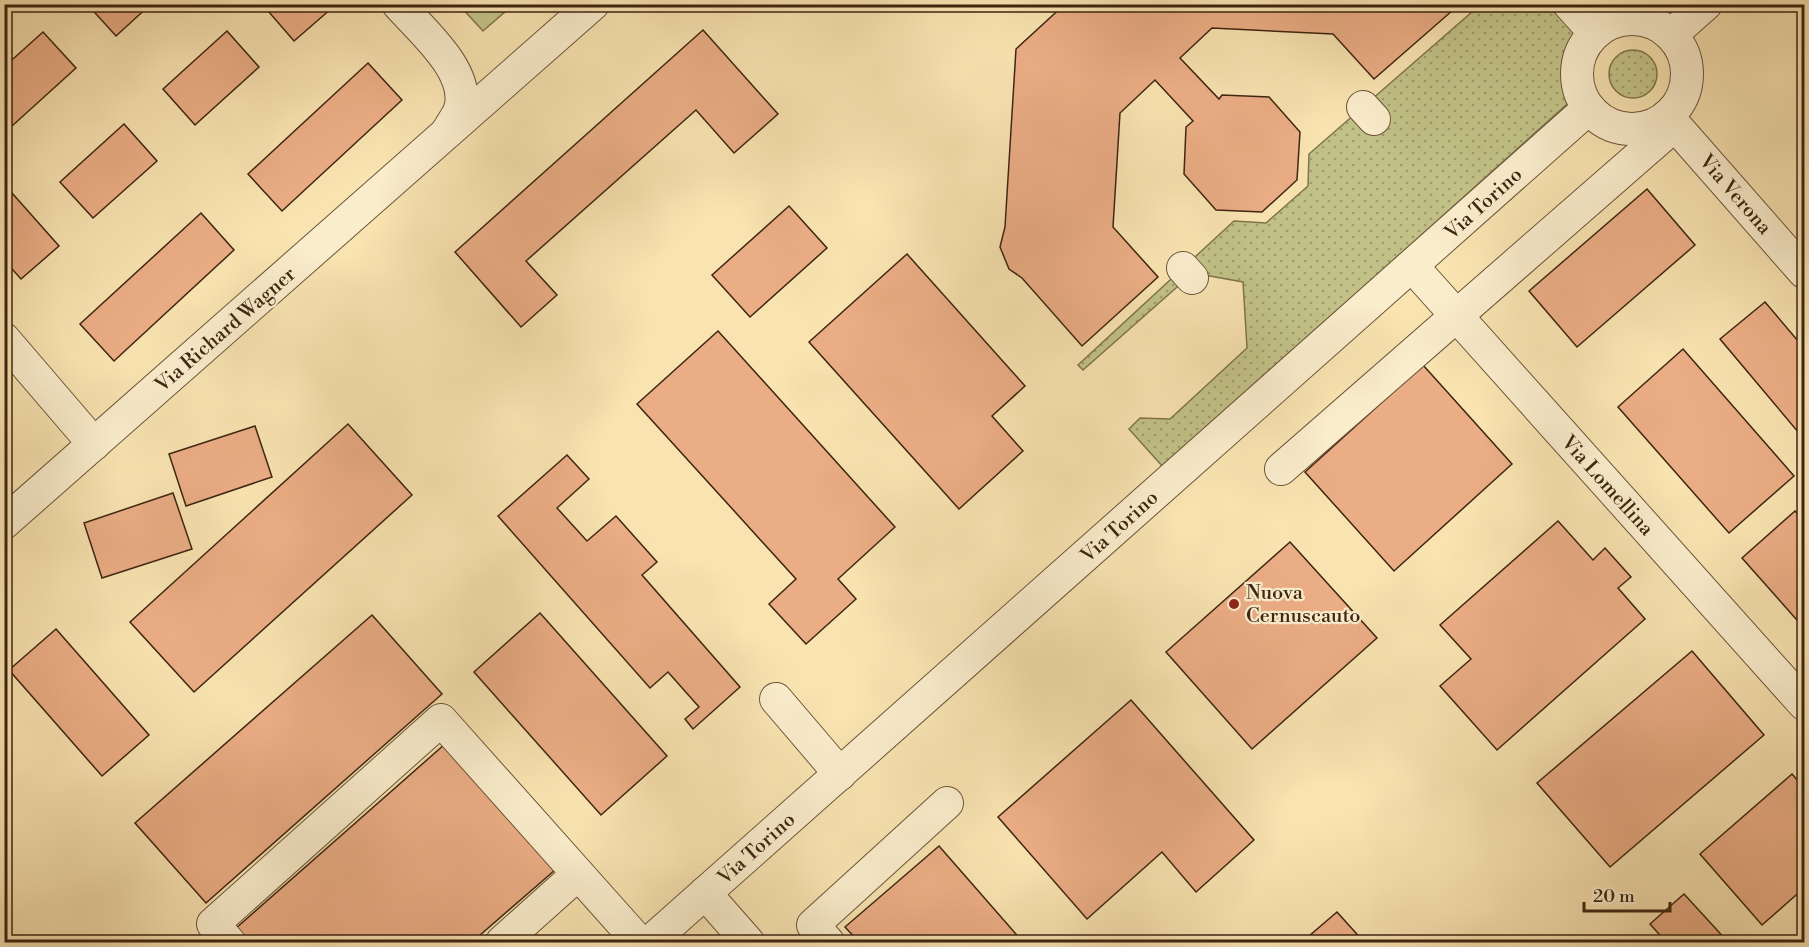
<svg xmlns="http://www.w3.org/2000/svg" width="1809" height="947" font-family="'Libre Bodoni',serif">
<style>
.grass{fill:url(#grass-dots);stroke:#80744c;stroke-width:1.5}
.park{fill:#c2c288;stroke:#80744c;stroke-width:1.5}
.building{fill:#ebad85;stroke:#3d2510;stroke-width:1.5}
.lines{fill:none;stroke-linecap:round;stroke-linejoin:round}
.minor-casing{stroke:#6c5438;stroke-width:34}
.minor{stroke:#faedcc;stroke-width:32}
.poi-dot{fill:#8f2418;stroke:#faedcc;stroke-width:2}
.labels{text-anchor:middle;stroke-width:4.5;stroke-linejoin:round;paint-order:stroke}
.street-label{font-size:20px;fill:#3d2510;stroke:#faedcc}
.poi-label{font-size:20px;fill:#3d2510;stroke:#faedcc;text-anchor:start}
</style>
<defs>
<pattern id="grass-dots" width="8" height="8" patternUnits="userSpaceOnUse" patternTransform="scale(1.5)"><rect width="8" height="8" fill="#c2c288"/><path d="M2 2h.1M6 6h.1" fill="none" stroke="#9f9d6e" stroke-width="1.8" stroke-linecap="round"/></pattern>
</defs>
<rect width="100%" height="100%" fill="#f8e3b1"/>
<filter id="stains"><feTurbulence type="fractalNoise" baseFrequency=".00333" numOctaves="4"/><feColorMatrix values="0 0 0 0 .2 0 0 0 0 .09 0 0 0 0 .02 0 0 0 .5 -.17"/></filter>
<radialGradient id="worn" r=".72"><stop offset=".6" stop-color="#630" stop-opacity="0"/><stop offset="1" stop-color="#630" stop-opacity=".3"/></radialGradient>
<g class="grass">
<path d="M 1480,5 L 1552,5 L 1587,45 C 1594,61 1594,73 1585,88 L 1163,467 L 1129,429 L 1140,418 L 1170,419 L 1247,348 L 1243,282 L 1193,273 L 1083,370 L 1078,365 L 1234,221 L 1266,223 L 1308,186 L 1309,154 Z"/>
<circle cx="1633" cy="74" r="24"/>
</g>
<path class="park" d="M 459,5 L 513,5 L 483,31 Z"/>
<g class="building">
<path d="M 87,4 L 151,4 L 116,36 Z"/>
<path d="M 262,4 L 328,4 L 332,8 L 294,41 Z"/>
<path d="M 1065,4 L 1447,4 L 1453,10 L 1374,79 L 1333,34 L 1212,28 L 1180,58 L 1219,99 L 1222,95 L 1269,97 L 1300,132 L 1297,180 L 1262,212 L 1216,210 L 1184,174 L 1186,127 L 1193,121 L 1155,80 L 1120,113 L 1113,227 L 1158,277 L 1082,346 L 1022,278 L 1009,269 L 1000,247 L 1005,227 L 1016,49 Z"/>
<path d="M 703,30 L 778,114 L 734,153 L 696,110 L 526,261 L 557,295 L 521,327 L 455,252 Z"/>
<path d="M 227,31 L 259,67 L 195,125 L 163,89 Z"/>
<path d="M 43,32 L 76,68 L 12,126 L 4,117 L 4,67 Z"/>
<path d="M 368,63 L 402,100 L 282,211 L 248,174 Z"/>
<path d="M 124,124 L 157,161 L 93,218 L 60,182 Z"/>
<path d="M 4,184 L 59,246 L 21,279 L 4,260 Z"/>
<path d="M 1647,189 L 1695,245 L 1577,347 L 1529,291 Z"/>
<path d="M 789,206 L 827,248 L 750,317 L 712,275 Z"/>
<path d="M 201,213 L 234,250 L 114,361 L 80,324 Z"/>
<path d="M 907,254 L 1025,386 L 992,416 L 1023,451 L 959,509 L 809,342 Z"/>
<path d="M 1765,302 L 1804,348 L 1804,439 L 1720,339 Z"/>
<path d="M 718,331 L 895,527 L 838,579 L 856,599 L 806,644 L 769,604 L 796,579 L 637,404 Z"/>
<path d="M 1683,349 L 1794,476 L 1729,533 L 1618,407 Z"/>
<path d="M 1423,365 L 1512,464 L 1394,571 L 1305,472 Z"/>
<path d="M 348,424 L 412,495 L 194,692 L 130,622 Z"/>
<path d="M 255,426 L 272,477 L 186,506 L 169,454 Z"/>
<path d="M 567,455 L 589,479 L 557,508 L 587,541 L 616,516 L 657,562 L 642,575 L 740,687 L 693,729 L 685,719 L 699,707 L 668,672 L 650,688 L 498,516 Z"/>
<path d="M 173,493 L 192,549 L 102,578 L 84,523 Z"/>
<path d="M 1795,511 L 1804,521 L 1804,628 L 1742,558 Z"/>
<path d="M 1558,521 L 1593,560 L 1605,548 L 1631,577 L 1618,588 L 1645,619 L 1497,750 L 1440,686 L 1471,659 L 1440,625 Z"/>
<path d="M 1290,542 L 1377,638 L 1252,749 L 1166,652 Z"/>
<path d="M 540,613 L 667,756 L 601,815 L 474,672 Z"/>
<path d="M 372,615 L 442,694 L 206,903 L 135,823 Z"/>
<path d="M 56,629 L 149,735 L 102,776 L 9,670 Z"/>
<path d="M 1692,651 L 1764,735 L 1610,867 L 1537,783 Z"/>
<path d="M 1131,700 L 1254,840 L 1196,892 L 1162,852 L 1087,919 L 998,817 Z"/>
<path d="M 445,744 L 555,870 L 472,942 L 247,942 L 235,929 Z"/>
<path d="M 1792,774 L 1804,788 L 1804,888 L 1762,925 L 1700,854 Z"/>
<path d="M 939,846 L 1023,942 L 859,942 L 845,927 Z"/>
<path d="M 1684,894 L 1728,942 L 1666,942 L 1650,924 Z"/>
<path d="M 1337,912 L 1364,942 L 1302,942 Z"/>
</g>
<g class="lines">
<g class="minor-casing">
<g id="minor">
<path d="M 398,4 C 421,30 474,74 459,112 C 456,118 451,125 447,132"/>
<path d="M 1569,4 L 1595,33"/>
<circle cx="1632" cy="74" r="55"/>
<path d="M 1671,35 L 1706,4"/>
<path d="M 1363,107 L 1374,119"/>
<path d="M 1667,116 L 1804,272"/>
<path d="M 1412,266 L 1804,704"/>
<path d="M 1183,268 L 1192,278"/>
<path d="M 4,339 L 94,444"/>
<path d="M 1281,469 L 1675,125"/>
<path d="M 4,523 L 593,4"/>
<path d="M 776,699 L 840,774"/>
<path d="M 705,893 L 748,942"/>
<path d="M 229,942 L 213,924 L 441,720 L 639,942"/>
<path d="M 502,942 L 578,874"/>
<path d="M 650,942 L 1589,108"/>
<path d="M 828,942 L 813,925 L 947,803"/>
</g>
</g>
<use href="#minor" class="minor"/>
</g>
<circle class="poi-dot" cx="1234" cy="604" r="6"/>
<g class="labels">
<g class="street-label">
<text transform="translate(1736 194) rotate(49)" y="7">Via Verona</text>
<text transform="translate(1483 203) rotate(-42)" y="7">Via Torino</text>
<text transform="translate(225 329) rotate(-41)" y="7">Via Richard Wagner</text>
<text transform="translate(1608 485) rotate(48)" y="7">Via Lomellina</text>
<text transform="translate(1119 526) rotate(-42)" y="7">Via Torino</text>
<text transform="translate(756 848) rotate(-42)" y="7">Via Torino</text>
</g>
<g class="poi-label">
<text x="1246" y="599">Nuova<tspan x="1246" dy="23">Cernuscauto</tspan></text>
</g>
</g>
<rect width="1809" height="947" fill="none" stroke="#f8e3b1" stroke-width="24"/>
<rect x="6" y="6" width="1797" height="935" fill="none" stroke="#3d2510" stroke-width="3"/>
<rect x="12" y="12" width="1785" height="923" fill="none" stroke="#3d2510" stroke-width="1.5"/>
<path d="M1584 902v9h86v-9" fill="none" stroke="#3d2510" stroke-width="3"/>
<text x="1593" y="902" font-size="18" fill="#3d2510" stroke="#faedcc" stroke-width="4.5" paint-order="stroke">20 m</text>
<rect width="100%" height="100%" filter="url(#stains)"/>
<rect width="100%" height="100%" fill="url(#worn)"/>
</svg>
